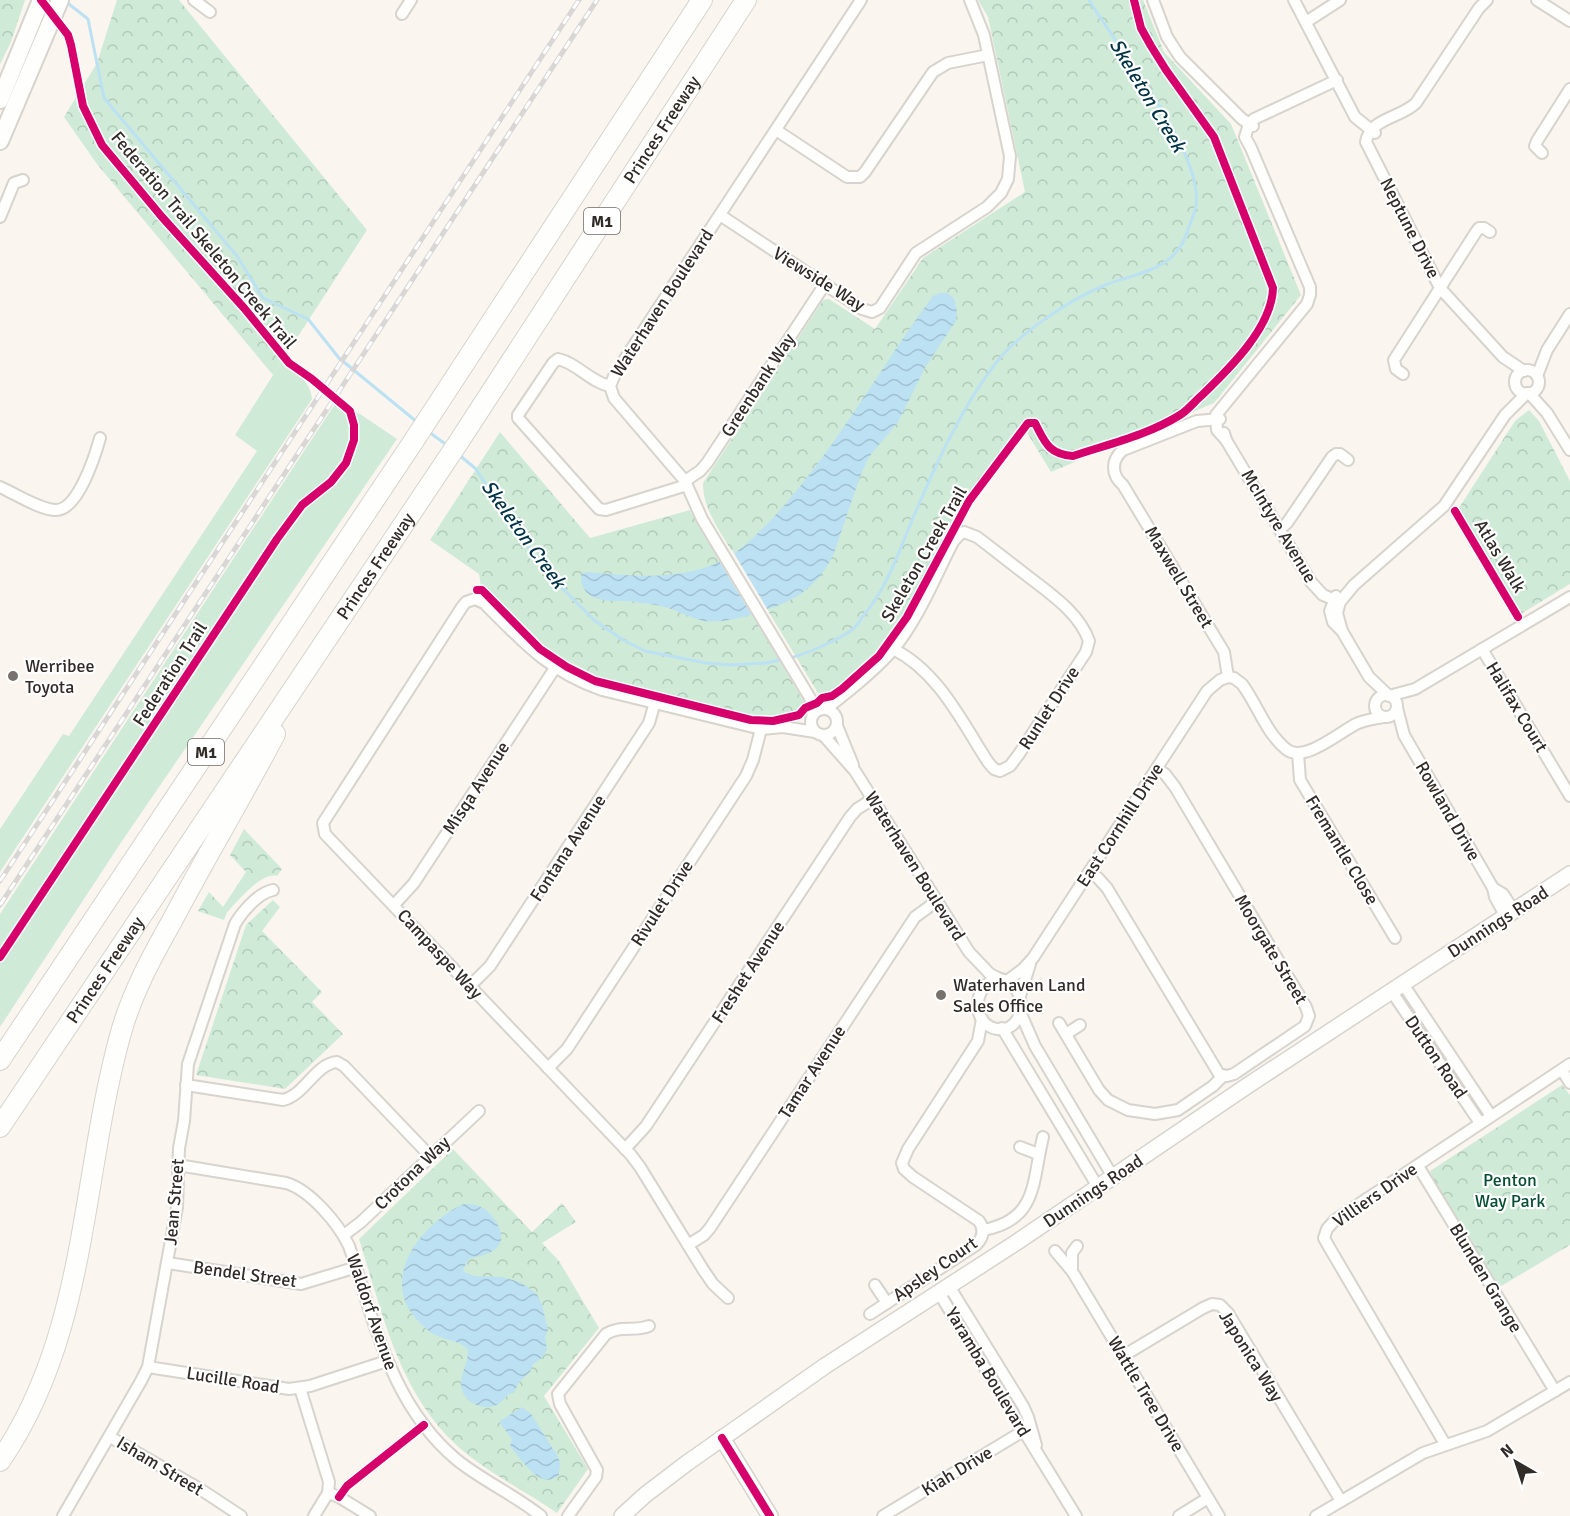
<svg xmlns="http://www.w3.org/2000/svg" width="1570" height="1516" font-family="Signika,sans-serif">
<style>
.green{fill:#cfebd7}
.forest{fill:url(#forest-crowns)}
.water{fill:url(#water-waves)}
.pier{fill:#faf5ef}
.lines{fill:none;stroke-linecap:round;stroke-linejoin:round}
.stream{stroke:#bbe1f3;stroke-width:3}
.street-casing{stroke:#d7d3cd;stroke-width:14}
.secondary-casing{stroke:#d7d3cd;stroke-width:18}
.primary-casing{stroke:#d7d3cd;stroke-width:20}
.highway-casing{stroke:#d7d3cd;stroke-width:22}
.street{stroke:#fefefd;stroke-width:10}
.secondary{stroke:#fefefd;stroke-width:15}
.primary{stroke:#fefefd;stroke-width:16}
.highway{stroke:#fefefd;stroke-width:20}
.rail-casing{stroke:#d9d7d6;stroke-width:5}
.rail{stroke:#fff;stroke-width:3;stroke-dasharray:9;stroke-linecap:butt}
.cycleway-casing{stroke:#fff;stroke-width:11}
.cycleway{stroke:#d6006c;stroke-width:8}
.poi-dot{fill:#77726d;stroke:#fff;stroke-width:2}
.labels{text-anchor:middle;stroke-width:4.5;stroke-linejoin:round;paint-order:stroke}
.shield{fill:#fff;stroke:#6f6b68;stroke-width:1.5}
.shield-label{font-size:16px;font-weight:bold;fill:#312c27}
.street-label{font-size:18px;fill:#312c27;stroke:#fff}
.poi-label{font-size:18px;fill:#312c27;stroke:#fff;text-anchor:start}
.park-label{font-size:18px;fill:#074f34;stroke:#fff}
.water-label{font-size:20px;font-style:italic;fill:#013447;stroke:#fff}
</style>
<defs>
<pattern id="forest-crowns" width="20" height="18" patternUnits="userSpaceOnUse" patternTransform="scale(1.5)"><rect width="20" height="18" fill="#cfebd7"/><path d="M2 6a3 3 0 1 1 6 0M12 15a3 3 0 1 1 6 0" fill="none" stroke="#b2cab9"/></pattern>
<pattern id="water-waves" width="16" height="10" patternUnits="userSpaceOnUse" patternTransform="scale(1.5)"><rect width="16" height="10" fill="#bbe1f3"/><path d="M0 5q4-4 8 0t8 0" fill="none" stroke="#a1c1d0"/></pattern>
</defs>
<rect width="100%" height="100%" fill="#faf5ef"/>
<g class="green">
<path d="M 282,361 C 295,374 310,378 312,399 L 0,872 L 0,829 L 63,734 L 69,736 L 257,451 L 235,435 Z"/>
<path d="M 335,404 L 360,414 L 397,439 L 120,844 L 0,1027 L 0,914 Z"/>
</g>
<g class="forest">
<path d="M 0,0 L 25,0 L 11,42 L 0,64 Z"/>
<path d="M 117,0 L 179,0 L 367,230 L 273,375 L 97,164 L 64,117 L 97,63 Z"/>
<path d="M 978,0 L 1143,0 L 1164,52 L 1231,124 L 1301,295 L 1214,403 L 1051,472 L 1023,426 C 1004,450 984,474 967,500 C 959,512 953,527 946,540 C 912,604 890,655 827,696 L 818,693 L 717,527 C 709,512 703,500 703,483 L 823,300 L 829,299 L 875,329 L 923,258 L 1025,192 L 988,17 Z"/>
<path d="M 1529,410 L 1539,421 L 1570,481 L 1570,584 L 1519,615 L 1457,511 L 1515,421 Z"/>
<path d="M 500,432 L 590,538 L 690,510 L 804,702 L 803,709 L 784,718 L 760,718 L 608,682 L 572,668 L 536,642 L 481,586 L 479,574 L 430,540 Z"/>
<path d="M 244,829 L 282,869 L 277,876 C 261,872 238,901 227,912 L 224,920 L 198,911 L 209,892 L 223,907 L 246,872 L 230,855 Z"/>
<path d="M 273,900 L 280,907 L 262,931 L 322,992 L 312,1002 L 343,1034 L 285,1089 L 196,1075 L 246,925 Z"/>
<path d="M 1562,1085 L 1570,1095 L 1570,1245 L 1498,1288 L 1434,1181 L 1430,1171 Z"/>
<path d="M 453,1149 L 532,1232 L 562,1203 L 576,1222 L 542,1243 L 559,1261 L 599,1328 L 544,1396 L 588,1469 L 557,1513 C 528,1493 496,1477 468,1455 C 400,1401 384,1318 359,1239 Z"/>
</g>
<g class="water">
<path d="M 940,293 L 947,293 L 954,298 L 957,312 L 956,321 L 926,366 L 898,422 L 869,457 L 861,474 L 834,553 C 817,590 791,603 753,614 C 737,619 720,623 704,621 C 688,618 673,607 656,605 C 644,603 631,601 620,601 C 604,601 583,600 581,579 L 582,574 L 586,572 C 630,576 675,581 717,563 C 737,555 755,536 770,521 C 834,453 878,370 933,296 Z"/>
<path d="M 464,1204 C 471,1204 477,1204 483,1208 C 493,1214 507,1234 499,1245 C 492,1255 479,1256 469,1259 L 463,1269 L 464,1272 L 475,1276 L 502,1277 L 520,1282 L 537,1294 L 542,1305 L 548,1330 L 545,1337 L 547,1350 L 542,1358 L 533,1364 L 530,1372 L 519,1382 L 514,1393 L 508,1394 C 502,1402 497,1408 485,1407 C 477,1406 470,1403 465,1396 C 454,1381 469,1366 468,1350 C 461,1341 450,1341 440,1337 C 433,1335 426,1329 421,1324 C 375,1282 421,1223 464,1204 Z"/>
<path d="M 522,1407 L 531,1414 L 557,1455 L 560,1462 L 559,1475 C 541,1492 521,1459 510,1446 L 512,1439 L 499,1422 Z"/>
</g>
<path class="pier" d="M 732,550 L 769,612 L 753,617 L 718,559 Z"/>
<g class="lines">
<g class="stream">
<path d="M 65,1 L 88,19 L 104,98 L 237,256 L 263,298 L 308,319 L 339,358 L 417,422"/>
<path d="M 429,432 L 448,446"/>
<path d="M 458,454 L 476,469 L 518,534 L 550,576 L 594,620 L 623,640 L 645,651 L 706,663 L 732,665 L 766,663 L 784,659"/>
<path d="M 790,658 C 806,654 838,640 852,630 C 856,627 860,621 863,616 C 889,586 900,547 916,511 C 937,462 962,407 995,364 C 1018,334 1069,300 1105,285 C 1141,271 1176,272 1189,227 C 1191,220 1195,213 1196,206 C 1204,152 1117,47 1089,0"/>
</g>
<g class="street-casing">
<g id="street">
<path d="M 194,0 L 210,12"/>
<path d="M 1153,0 L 1167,37 L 1180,57 L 1242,119 L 1253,126"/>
<path d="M 1294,0 L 1355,117 L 1375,133"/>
<path d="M 1487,0 L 1479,8 L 1416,103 C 1401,118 1370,118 1366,142 L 1440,288 L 1503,357 L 1524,371"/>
<path d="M 1537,0 L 1570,21"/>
<path d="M 402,14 L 411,0"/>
<path d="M 1306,22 L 1340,0"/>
<path d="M 776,130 L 847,177 L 860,177 L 865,172 L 933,72 L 948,63 L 988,55"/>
<path d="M 1542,153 L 1535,146 L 1537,141 L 1570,89"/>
<path d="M 720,215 L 862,309 L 872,312 L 880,308 L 916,253 L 987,207 L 1001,193 L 1008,179 L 1010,156 L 984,35 L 970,0"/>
<path d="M 0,217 L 14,183 L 23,180"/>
<circle cx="1527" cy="382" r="12"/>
<path d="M 1403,374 L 1396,369 L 1394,360 L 1476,232 L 1479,228 L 1484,228 L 1490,232"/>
<path d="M 1537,376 L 1547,350 L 1570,314"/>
<path d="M 610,386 C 590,382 577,363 558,359 L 553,363 L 518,415 L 518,418 L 599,509 L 606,510 L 687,485"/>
<path d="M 1529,393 L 1547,413 L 1570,450"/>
<path d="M 1220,419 L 1197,421 L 1123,450 C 1111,460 1111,475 1123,485 L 1224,652 L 1228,677"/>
<path d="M 1224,433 L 1226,440 L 1311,582 L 1323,595 L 1340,602"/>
<path d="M 1226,440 L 1217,430 L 1216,415 L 1307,304 L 1310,295 L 1310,287 L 1251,148 L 1245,137 L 1249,124 L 1254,119 L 1337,80"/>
<path d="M 685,481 L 700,471 L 707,463 L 825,284"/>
<path d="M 0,487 C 14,493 40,510 56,510 C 78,510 95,456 100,438"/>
<path d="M 1280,529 L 1287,523 L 1332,457 L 1336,454 L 1340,454 L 1348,460"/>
<path d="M 1336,596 L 1330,611 L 1333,622 L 1342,631 L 1369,677 L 1388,695"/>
<path d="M 1342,631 L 1337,613 L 1340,602 L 1354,585 L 1444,506 L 1505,415 L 1527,393"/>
<path d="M 1482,649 L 1570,796"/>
<path d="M 1228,677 L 1234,678 L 1242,684 C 1257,704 1266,733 1286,749 C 1303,764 1340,732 1356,724 C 1364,720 1374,719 1383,717"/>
<circle cx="1386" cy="706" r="11"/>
<path d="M 1389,696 L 1415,689 L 1570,597"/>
<path d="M 1397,708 L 1404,735 L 1493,888 L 1495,897 L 1506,917"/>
<circle cx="824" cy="722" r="13"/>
<path d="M 826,709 C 849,691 872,673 892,651 C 918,620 934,579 953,542 L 960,534 L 964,532 L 977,537 C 993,549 1009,562 1025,574 C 1048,592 1079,612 1089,641 L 1086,652 L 1019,754 L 1010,766 L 1000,771 L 994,769 L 988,762 C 962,722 938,671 893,649"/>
<path d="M 813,715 L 810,698 L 702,519 L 685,481 L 614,398 L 610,386 L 615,374 L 861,0"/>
<path d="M 837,726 L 853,765"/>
<path d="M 824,736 L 855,771 L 969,952 L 990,974 L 1000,979"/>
<path d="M 1298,753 L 1300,780 L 1395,938"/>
<path d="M 1089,872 L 1098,878 L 1107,888 L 1219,1074 L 1227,1076 L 1234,1074 L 1305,1026 L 1309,1016 L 1306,1007 L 1175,787 L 1165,774 L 1157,769"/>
<path d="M 1493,888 L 1503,894 L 1514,911"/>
<path d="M 394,905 L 414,883 L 555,668"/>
<path d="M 1000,979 C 1029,983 1027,1033 997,1029 C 971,1025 971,983 1000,979 Z"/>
<path d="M 1007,981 L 1023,969 L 1033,958 L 1207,691 L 1220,680 L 1228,677"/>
<path d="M 1403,984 L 1491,1116"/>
<path d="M 470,986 L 490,966 L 649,723 L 655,702"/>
<path d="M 1392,992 L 1480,1123"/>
<path d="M 1020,996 L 1030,964"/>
<path d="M 1021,1014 L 1035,1046 L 1113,1177"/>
<path d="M 1059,1023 L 1099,1090 L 1108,1100 L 1128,1110 L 1155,1114 L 1178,1110 L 1213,1086 L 1223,1076"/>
<path d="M 1002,1028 L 1098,1187"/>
<path d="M 1066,1034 L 1080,1025"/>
<path d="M 548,1068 L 567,1049 L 746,776 L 753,760 L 761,729"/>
<path d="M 1562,1070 L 1570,1083"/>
<path d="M 186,1085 L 283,1100 C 305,1095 315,1064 337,1062 L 344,1066 L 430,1156"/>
<path d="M 1020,1147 L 1038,1154"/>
<path d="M 625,1149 L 646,1126 L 850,817 L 857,809 L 873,799"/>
<path d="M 178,1165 L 286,1183 C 310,1190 338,1223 349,1246 C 375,1323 391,1405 457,1460 C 483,1481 515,1495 541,1516"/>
<path d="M 1418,1166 L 1555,1391"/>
<path d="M 983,1230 C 1038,1220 1032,1182 1043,1137"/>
<path d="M 344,1235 L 361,1222 L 479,1111"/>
<path d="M 688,1245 L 704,1235 L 710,1228 L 915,917 L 937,901"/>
<path d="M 1055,1251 L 1072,1271 L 1219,1516"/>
<path d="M 168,1263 L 301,1284 L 357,1267"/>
<path d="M 1072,1271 L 1072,1253 L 1077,1246"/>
<path d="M 875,1285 L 887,1303"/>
<path d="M 949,1286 L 1023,1406 L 1028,1417 L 1036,1445"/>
<path d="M 939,1293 L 1076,1516"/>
<path d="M 728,1298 L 713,1284 L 704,1271 L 640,1167 L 631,1155 L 325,834 L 323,823 L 462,607 L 466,602 L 475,599 L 484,603 C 523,642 548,671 602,690 L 761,729 L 783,727 L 815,732"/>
<path d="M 870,1314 L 976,1245 C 983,1238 985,1230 979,1221 L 913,1177 L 904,1169 L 902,1163 L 908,1149 L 978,1041 L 982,1019"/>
<path d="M 1123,1356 L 1203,1308 L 1212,1304 L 1220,1305 L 1228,1313 L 1341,1501"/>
<path d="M 148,1367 L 289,1389 L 310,1386 L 387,1361"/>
<path d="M 300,1388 L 329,1482 L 328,1493 L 314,1516"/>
<path d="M 110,1437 L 200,1489 L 241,1516"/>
<path d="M 1445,1444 L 1329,1247 L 1324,1238 L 1327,1229 L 1335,1220 L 1570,1064"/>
<path d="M 328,1493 L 339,1497 L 370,1516"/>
<path d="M 63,1516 L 141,1381 L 148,1367 L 177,1207 L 179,1148 L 184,1121 L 188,1064 L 235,924 C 242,912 258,893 273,890"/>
<path d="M 568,1516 L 596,1477 L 597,1470 L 560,1404 L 558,1394 L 606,1334 C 620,1325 634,1332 649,1326"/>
<path d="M 883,1516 L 1028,1428"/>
<path d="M 1179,1516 L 1208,1498"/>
<path d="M 1316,1516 L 1423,1453 L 1487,1431 L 1570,1382"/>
</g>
</g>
<g class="secondary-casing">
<g id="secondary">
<path d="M 722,1438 L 770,1516"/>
<path d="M 622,1516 L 645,1495 L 687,1463 L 825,1366 L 1017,1242 L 1247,1086 L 1570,874"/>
</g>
</g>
<g class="primary-casing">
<g id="primary">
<path d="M 0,100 L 41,0"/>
<path d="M 0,141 L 60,0"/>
</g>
</g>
<g class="highway-casing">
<g id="highway">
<path d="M 0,1060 L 411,445 L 702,0"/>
<path id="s1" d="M 0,1127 L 458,443 L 746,0"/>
<path d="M 0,1461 C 87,1335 81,1179 120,1036 C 131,995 151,958 172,921 C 205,858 242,797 275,734"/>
</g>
</g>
<use href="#street" class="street"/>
<use href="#secondary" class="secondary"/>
<use href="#primary" class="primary"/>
<use href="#highway" class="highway"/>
<g class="rail-casing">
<g id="rail">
<path d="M 0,881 L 579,0"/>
<path d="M 0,905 L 597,0"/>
</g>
</g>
<use href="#rail" class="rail"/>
<g class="cycleway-casing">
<g id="cycleway">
<path d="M 1455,511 L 1518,617"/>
<path d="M 477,590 L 482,590 L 540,649 L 567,667 L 595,681 L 751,720 L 773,721 L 799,715 L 805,708 L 817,703 L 822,698 L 832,696 L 842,689 L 879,656 L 907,617 L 969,501 L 1028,423 L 1035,423 C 1045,442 1048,454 1073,456 C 1109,444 1148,435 1180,415 C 1188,410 1194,402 1201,396 C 1228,370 1272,328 1273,288 L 1214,137 L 1166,70 L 1151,46 L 1141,28 L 1134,0"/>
<path d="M 0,957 L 277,539 L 302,505 L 331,482 L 346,463 L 354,440 L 354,425 L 350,411 L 312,379 L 289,363 L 244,308 L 162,217 L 102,145 L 83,106 L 71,45 L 68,35 L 41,0"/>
<path d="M 722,1438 L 770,1516"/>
<path d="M 339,1497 L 347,1486 L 424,1425"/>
</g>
</g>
<use href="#cycleway" class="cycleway"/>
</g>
<g class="poi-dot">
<circle cx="13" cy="676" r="6"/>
<circle cx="941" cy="995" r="6"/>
</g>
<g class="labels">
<g class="shield">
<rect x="584" y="208" width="36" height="26" rx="4.5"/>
<rect x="188" y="739" width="36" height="26" rx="4.5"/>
</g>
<g class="shield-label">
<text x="602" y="227">M1</text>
<text x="206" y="758">M1</text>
</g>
<g class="street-label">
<text dy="6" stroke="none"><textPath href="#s1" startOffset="1197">Princes Freeway</textPath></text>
<text transform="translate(1410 228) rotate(63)" y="6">Neptune Drive</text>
<text transform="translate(204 240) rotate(50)" y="6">Federation Trail Skeleton Creek Trail</text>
<text transform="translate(819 279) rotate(32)" y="6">Viewside Way</text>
<text transform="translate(662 303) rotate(-57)" y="6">Waterhaven Boulevard</text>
<text transform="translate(758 385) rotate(-57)" y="6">Greenbank Way</text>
<text transform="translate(1279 526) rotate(59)" y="6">McIntyre Avenue</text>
<text transform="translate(924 554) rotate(-60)" y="6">Skeleton Creek Trail</text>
<text transform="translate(1500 556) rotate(59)" y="6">Atlas Walk</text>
<text dy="6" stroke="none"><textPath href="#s1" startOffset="675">Princes Freeway</textPath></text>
<text transform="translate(1179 577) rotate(59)" y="6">Maxwell Street</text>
<text transform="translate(170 674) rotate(-57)" y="6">Federation Trail</text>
<text transform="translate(1517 707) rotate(59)" y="6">Halifax Court</text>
<text transform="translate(1049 708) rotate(-57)" y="6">Runlet Drive</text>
<text transform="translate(476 788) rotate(-57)" y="6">Misqa Avenue</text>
<text transform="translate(1448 811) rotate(60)" y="6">Rowland Drive</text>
<text transform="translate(1120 825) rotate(-57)" y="6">East Cornhill Drive</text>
<text transform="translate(568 848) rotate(-57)" y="6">Fontana Avenue</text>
<text transform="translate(1342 850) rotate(59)" y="6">Fremantle Close</text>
<text transform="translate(915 866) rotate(58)" y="6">Waterhaven Boulevard</text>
<text transform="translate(662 903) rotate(-57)" y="6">Rivulet Drive</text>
<text transform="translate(1498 922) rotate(-33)" y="6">Dunnings Road</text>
<text transform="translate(1271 949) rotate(59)" y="6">Moorgate Street</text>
<text transform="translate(440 954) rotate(47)" y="6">Campaspe Way</text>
<text dy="6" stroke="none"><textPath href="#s1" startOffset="189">Princes Freeway</textPath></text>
<text transform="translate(748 972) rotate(-57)" y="6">Freshet Avenue</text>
<text transform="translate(1436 1057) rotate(56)" y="6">Dutton Road</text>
<text transform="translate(812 1072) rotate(-57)" y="6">Tamar Avenue</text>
<text transform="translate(412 1173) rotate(-44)" y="6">Crotona Way</text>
<text transform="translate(1093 1191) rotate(-34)" y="6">Dunnings Road</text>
<text transform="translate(1375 1195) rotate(-35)" y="6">Villiers Drive</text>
<text transform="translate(174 1202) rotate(-85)" y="6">Jean Street</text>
<text transform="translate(935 1269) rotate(-35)" y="6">Apsley Court</text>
<text transform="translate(245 1274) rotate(8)" y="6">Bendel Street</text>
<text transform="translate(1486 1278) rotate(59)" y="6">Blunden Grange</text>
<text transform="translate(372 1312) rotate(71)" y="6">Waldorf Avenue</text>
<text transform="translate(1251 1356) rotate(58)" y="6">Japonica Way</text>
<text transform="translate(988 1372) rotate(59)" y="6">Yaramba Boulevard</text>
<text transform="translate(233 1380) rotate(9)" y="6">Lucille Road</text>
<text transform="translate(1146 1394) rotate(59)" y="6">Wattle Tree Drive</text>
<text transform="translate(160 1466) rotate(31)" y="6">Isham Street</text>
<text transform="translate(957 1471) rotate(-31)" y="6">Kiah Drive</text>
</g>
<g class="poi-label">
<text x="25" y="672">Werribee<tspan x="25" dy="21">Toyota</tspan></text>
<text x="953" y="991">Waterhaven Land<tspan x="953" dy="21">Sales Office</tspan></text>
</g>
<g class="park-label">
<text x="1510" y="1186">Penton<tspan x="1510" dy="21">Way Park</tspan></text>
</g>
<g class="water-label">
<text transform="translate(1148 95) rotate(59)" y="7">Skeleton Creek</text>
<text transform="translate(524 534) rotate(54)" y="7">Skeleton Creek</text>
</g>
</g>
<g transform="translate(1516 1462) rotate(321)" stroke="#ffffff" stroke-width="4.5" paint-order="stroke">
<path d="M0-4.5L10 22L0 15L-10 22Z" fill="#312c27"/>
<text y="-9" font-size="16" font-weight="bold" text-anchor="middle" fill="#312c27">N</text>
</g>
</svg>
